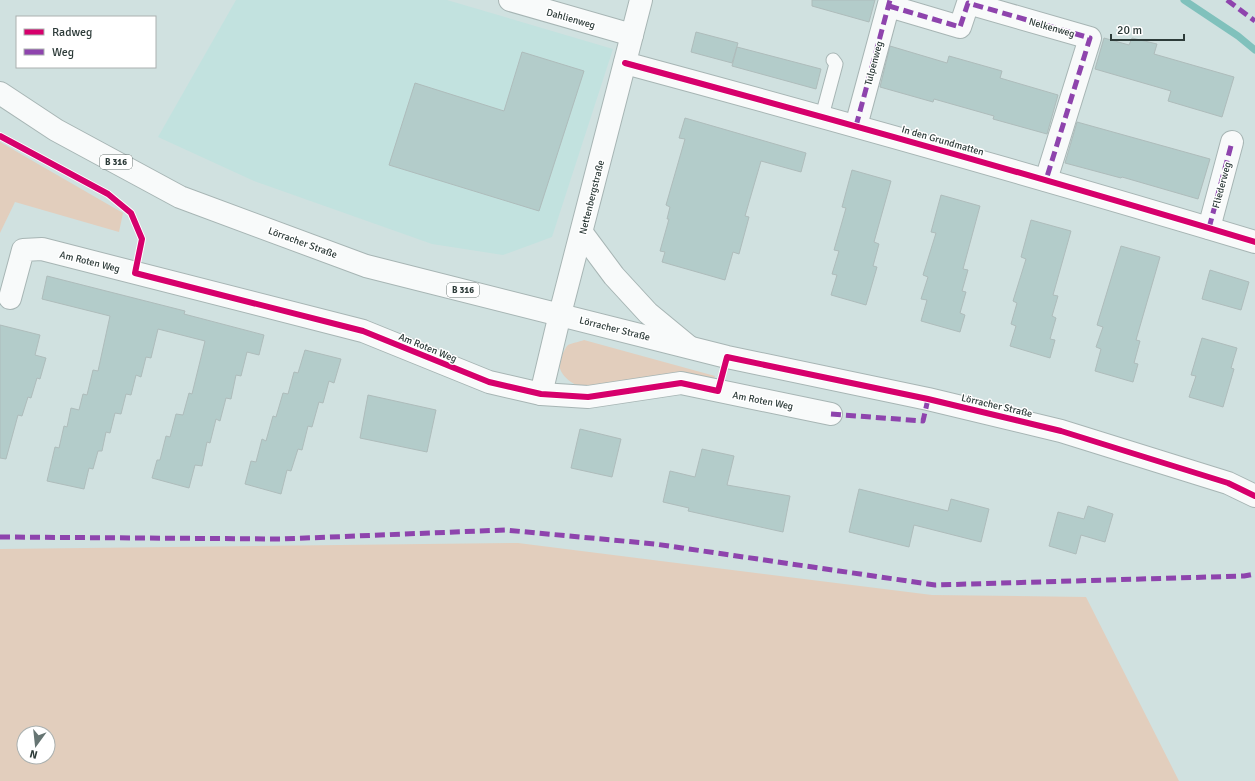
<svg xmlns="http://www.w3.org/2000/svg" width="1255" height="781" font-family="Signika,sans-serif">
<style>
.built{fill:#c2e2df}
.green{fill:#e2cebd;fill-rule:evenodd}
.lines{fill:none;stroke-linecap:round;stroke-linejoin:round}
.stream{stroke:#80c1bc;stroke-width:7}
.building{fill:#b3ccca;stroke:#aebcbb}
.lane-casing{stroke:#a7b5b4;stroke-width:15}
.street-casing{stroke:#a7b5b4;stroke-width:24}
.primary-casing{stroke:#a7b5b4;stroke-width:24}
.lane{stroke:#f8fafa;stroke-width:13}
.street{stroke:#f8fafa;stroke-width:22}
.primary{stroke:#f8fafa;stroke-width:22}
.quiet{stroke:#8e44ad;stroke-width:5;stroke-dasharray:10 5;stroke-linecap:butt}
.cycleway-casing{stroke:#fff;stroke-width:8}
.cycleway{stroke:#d6006c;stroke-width:6}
.labels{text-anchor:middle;stroke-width:3;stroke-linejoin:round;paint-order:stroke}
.shield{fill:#fff;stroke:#6c7674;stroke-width:1}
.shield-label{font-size:9px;font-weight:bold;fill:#2d3b39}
.street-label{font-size:10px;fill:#2d3b39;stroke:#fff}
</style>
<rect width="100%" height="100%" fill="#d0e1e0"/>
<path class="built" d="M 236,0 L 447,0 L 613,49 L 552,237 L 503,255 L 432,244 L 254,181 L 158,137 Z"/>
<g class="green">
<path d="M 0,142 L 123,213 L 119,232 L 15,202 L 0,233 Z"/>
<path d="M 584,340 L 715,376 L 713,381 L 581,387 C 567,382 552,368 563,353 C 564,351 566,347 568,345 C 572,343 579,342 584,340 Z"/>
<path d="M 518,543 L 932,595 L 1086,597 L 1179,781 L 0,781 L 0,549 ZM 24,733 L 48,733 L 48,757 L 24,757 Z"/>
</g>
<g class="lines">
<path class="stream" d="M 1184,0 L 1238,36 L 1255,50"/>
</g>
<g class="building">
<path d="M 812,0 L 875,0 L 869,22 L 812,6 Z"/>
<path d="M 696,32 L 738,43 L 732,63 L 691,52 Z"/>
<path d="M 1104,38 L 1129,45 L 1132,38 L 1157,44 L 1154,54 L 1234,77 L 1222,117 L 1168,101 L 1171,91 L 1095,69 Z"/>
<path d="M 890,46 L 947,63 L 949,56 L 1002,71 L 1000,78 L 1058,95 L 1047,134 L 993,119 L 994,116 L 934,99 L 933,102 L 880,87 Z"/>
<path d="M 737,47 L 821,69 L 816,89 L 732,66 Z"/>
<path d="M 522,52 L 584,71 L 539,211 L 389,165 L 415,83 L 504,111 Z"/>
<path d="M 685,118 L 806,153 L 801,172 L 761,161 L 745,216 L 749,217 L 739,254 L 733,252 L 725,280 L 662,262 L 665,252 L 660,251 L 669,219 L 667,219 L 670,207 L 666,205 L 685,139 L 679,138 Z"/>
<path d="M 1077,122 L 1210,159 L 1198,199 L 1122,177 L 1121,178 L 1065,163 Z"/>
<path d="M 852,170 L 891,181 L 874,242 L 879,244 L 873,266 L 877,267 L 866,305 L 831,295 L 837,275 L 832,274 L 839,251 L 834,250 L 846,208 L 842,207 Z"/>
<path d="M 941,195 L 980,206 L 963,269 L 968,270 L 962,291 L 966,292 L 960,313 L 965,315 L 960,332 L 921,321 L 927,300 L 921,299 L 928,277 L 923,275 L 936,233 L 931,232 Z"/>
<path d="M 1031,220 L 1071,231 L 1053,295 L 1058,296 L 1052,316 L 1056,318 L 1050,339 L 1055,340 L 1050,358 L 1010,346 L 1016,326 L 1011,324 L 1017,303 L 1013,301 L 1026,259 L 1021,257 Z"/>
<path d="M 1121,246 L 1160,257 L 1136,340 L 1140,341 L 1134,363 L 1138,364 L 1133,382 L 1095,371 L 1101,349 L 1096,347 L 1103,327 L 1097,325 Z"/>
<path d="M 1210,270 L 1249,282 L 1241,310 L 1202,299 Z"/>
<path d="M 47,276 L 185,311 L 184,314 L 264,335 L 259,355 L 247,352 L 241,376 L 236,375 L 231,399 L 226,398 L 220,421 L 216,419 L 210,443 L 207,442 L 202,466 L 195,465 L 189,488 L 152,478 L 157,460 L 160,460 L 166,436 L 170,437 L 176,414 L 183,415 L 189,393 L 192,394 L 205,341 L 158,329 L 151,358 L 146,357 L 141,377 L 136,375 L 131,395 L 126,394 L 121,414 L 115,413 L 110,433 L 106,432 L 102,451 L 98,451 L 93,469 L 89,468 L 84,489 L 47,481 L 55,447 L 59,448 L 64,426 L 67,427 L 71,408 L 79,410 L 83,394 L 87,395 L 93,370 L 98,371 L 110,316 L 42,299 Z"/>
<path d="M 0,325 L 40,335 L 35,355 L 46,358 L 40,379 L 37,378 L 31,398 L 28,397 L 22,416 L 18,415 L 6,459 L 0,458 Z"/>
<path d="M 1202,338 L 1237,348 L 1231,368 L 1234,369 L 1223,407 L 1189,397 L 1196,376 L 1191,375 Z"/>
<path d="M 305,350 L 341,359 L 334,383 L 329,381 L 323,403 L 319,402 L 312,427 L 308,426 L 302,450 L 298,449 L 291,471 L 287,470 L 281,494 L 245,484 L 251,461 L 256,462 L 262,439 L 266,441 L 273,416 L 276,417 L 283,393 L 288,394 L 294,372 L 298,373 Z"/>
<path d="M 368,395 L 436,410 L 427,452 L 360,438 Z"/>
<path d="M 580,429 L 621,439 L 612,477 L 571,468 Z"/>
<path d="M 702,449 L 734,456 L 727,485 L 790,496 L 783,532 L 688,511 L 689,508 L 663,502 L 670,471 L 695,477 Z"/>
<path d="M 859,489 L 948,511 L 951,499 L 989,509 L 981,542 L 914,525 L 909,547 L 849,532 Z"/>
<path d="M 1088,506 L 1113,514 L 1105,542 L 1081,535 L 1076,554 L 1049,546 L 1058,512 L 1084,519 Z"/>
</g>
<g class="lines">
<g class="lane-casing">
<path id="lane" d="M 822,116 L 836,64 L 833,60"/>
</g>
<g class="street-casing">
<g id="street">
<path d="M 510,0 L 632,35"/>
<path d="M 889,6 L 960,27 L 968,3 L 1090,38 L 1046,180"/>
<path d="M 625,63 C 836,120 1046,179 1255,242"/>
<path d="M 856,126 L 890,0"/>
<path d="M 1209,228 L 1232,142"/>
<path d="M 582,233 L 614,276 L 648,313 L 688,346"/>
<path d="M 10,298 L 23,250 L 42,249 L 363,331 L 489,382 L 541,394 L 588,397 L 681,383 L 831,414"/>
<path d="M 541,394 L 560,314 L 641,0"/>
</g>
</g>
<g class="primary-casing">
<path id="primary" d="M 0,93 L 56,130 L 180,197 L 366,266 L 727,357 L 928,399 L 1061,431 L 1228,483 L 1255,496"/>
</g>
<use href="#lane" class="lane"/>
<use href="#street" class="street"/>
<use href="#primary" class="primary"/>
<g class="quiet">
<path d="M 1227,0 L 1255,21"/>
<path d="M 889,6 L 960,27 L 968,3 L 1090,38 L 1046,180"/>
<path d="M 856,126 L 890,0"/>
<path d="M 1209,228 L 1232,142"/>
<path d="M 831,414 L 923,421 L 928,399"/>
<path d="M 0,537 L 281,539 L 505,530 L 655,544 L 935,585 L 1244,576 L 1255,574"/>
</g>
<g class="cycleway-casing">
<g id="cycleway">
<path d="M 625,63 C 836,120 1046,179 1255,242"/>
<path d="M 0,136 L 108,194 L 131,213 L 142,239 L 135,273 L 363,331 L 489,382 L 541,394 L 588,397 L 681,383 L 718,391 L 727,357 L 928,399 L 1061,431 L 1228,483 L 1255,496"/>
</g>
</g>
<use href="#cycleway" class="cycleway"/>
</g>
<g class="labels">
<g class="shield">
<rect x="100" y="155" width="32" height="14" rx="3"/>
<rect x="447" y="283" width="32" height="14" rx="3"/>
</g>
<g class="shield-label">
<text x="116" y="165">B 316</text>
<text x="463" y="293">B 316</text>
</g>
<g class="street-label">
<text transform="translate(571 18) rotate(16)" y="4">Dahlienweg</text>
<text transform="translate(1052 27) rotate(16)" y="4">Nelkenweg</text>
<text transform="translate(873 63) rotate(-75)" y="4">Tulpenweg</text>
<text transform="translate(943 140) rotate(16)" y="4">In den Grundmatten</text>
<text transform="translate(1221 185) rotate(-75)" y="4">Fliederweg</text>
<text transform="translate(591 197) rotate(-76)" y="4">Nettenbergstraße</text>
<text transform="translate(303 242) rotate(20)" y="4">Lörracher Straße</text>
<text transform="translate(90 261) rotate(14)" y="4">Am Roten Weg</text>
<text transform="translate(615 328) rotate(14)" y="4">Lörracher Straße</text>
<text transform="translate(428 347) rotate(22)" y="4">Am Roten Weg</text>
<text transform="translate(763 400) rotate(11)" y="4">Am Roten Weg</text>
<text transform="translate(997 405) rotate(13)" y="4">Lörracher Straße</text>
</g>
</g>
<rect x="16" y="16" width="140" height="52" fill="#ffffff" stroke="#abb1b0"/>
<rect x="24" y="29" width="20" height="6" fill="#d6006c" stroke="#abb1b0"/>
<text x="52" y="36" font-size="12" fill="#2d3b39">Radweg</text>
<rect x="24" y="49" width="20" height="6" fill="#8e44ad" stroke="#abb1b0"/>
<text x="52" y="56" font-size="12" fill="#2d3b39">Weg</text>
<g transform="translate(36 745) rotate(195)"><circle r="19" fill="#ffffff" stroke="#abb1b0"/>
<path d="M0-3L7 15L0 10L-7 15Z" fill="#667573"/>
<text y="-6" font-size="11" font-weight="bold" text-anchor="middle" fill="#2d3b39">N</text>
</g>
<path d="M1111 34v6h73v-6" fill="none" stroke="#2d3b39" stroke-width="2"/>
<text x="1117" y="34" font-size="12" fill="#2d3b39" stroke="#ffffff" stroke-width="3" paint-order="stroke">20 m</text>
</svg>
